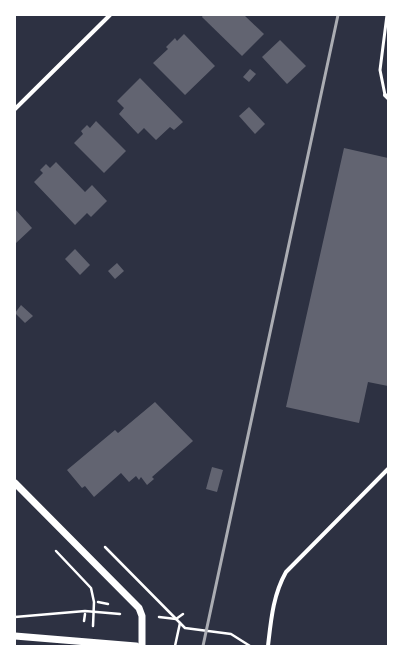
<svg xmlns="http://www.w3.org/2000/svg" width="403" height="661" font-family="'DM Sans',sans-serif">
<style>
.building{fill:#626471}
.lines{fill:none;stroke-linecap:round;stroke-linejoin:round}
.path{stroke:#fff;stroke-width:2.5}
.service{stroke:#fff;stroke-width:3}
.minor{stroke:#fff;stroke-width:4}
.tertiary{stroke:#fff;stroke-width:7}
.rail{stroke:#abadb3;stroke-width:3}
</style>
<rect width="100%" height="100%" fill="#2d3142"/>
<g class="building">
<path d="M 203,15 L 244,15 L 264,34 L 242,56 L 202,17 Z"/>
<path d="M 184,34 L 215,66 L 185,95 L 153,63 L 168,49 L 166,47 L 175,38 L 177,41 Z"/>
<path d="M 280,40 L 306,66 L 287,84 L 262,57 Z"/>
<path d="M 250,69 L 256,74 L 249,82 L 243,77 Z"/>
<path d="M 140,78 L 183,122 L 174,130 L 170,127 L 156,140 L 144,128 L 138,134 L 119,114 L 124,108 L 117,101 Z"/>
<path d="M 249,107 L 265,124 L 255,134 L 239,116 Z"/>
<path d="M 96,121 L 126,151 L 104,173 L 74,143 L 83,134 L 81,131 L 87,125 L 90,128 Z"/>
<path d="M 344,148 L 388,158 L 388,386 L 368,382 L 359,423 L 286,407 Z"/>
<path d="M 56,162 L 85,192 L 92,185 L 107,201 L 91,217 L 87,213 L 75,225 L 34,182 L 43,173 L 40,170 L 46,164 L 50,168 Z"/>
<path d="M 15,209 L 32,228 L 15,244 Z"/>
<path d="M 75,249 L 90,265 L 80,275 L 65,259 Z"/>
<path d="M 117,263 L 124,271 L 115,279 L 108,271 Z"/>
<path d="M 21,305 L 33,316 L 25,323 L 15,313 Z"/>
<path d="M 155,402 L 193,441 L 152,477 L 154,479 L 147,485 L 141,477 L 139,480 L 136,476 L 129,482 L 121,473 L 94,497 L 85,486 L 82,488 L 67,470 L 115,430 L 118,433 Z"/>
<path d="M 212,467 L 223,470 L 217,492 L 206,489 Z"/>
</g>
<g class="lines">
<g class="path">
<path d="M 105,547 L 185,628 L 231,634 L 250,646"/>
<path d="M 56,551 L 91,588 L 94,602 L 93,626"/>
<path d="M 98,602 L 108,604"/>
<path d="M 15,617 L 85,611 L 120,614"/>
<path d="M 159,617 L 176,619 L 183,614"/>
<path d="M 84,621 L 85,614"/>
<path d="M 175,646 L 180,623"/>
</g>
<path class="service" d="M 385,95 L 380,70 L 387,15"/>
<g class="minor">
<path d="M 385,95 L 388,98"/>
<path d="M 15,109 L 110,15"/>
<path d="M 268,646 C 271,620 273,595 286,572 L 388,469"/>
</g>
<g class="tertiary">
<path d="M 15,483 L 139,608 L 142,616 L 142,646"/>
<path d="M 15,636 L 136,646"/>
</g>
<path class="rail" d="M 203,646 L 338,15"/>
</g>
<rect width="403" height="661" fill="none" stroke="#ffffff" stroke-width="32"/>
</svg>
